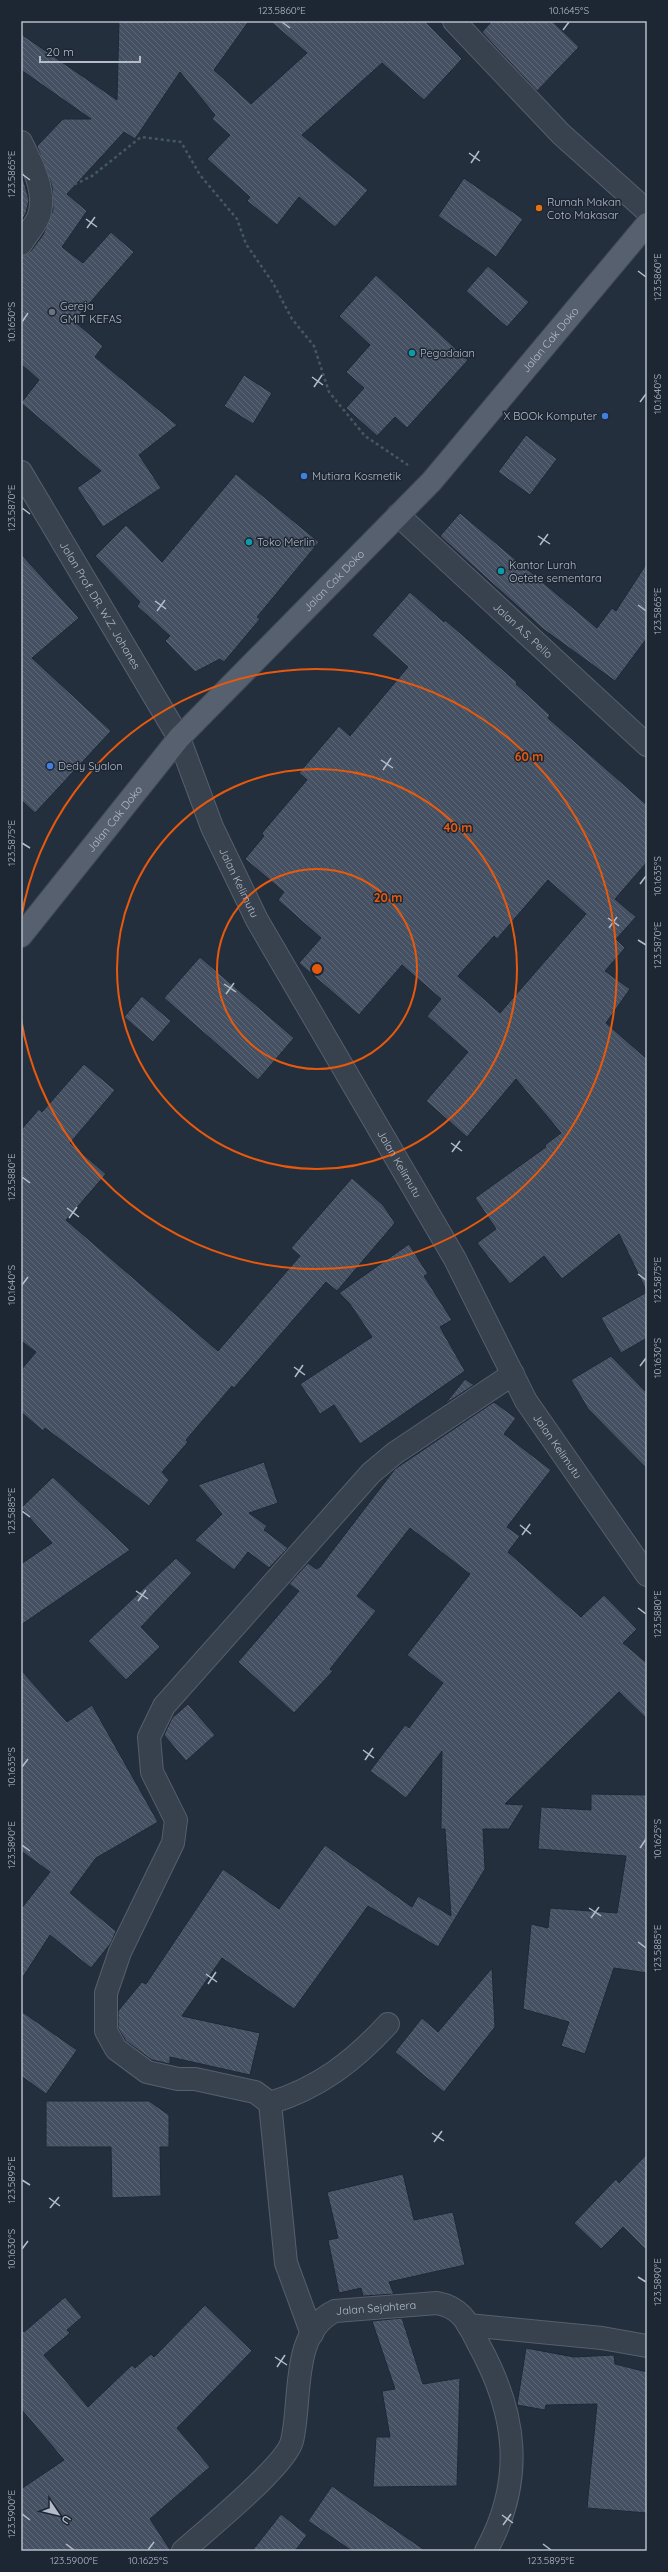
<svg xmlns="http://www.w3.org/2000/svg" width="668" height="2572" font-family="Quicksand,sans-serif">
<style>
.building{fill:url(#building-back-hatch);stroke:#1f2835;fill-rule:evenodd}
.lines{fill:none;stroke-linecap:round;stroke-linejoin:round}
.minor-casing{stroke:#565f6c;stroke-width:24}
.tertiary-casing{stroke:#565f6c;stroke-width:24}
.primary-casing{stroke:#414a57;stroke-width:24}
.path{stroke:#44595c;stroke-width:2.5;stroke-dasharray:3 3;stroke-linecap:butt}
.minor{stroke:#38414e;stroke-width:22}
.tertiary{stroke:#38414e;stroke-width:22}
.primary{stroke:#56606e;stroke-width:22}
.ticks{fill:none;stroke:#b4bcc9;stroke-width:1.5}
.ring{fill:none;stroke:#e8590c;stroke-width:2}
.food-dot{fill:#e8710a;stroke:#1d2633;stroke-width:1.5}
.worship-dot{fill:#6b7280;stroke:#1d2633;stroke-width:1.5}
.culture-dot{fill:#0f9aa8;stroke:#1d2633;stroke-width:1.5}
.shop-dot{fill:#3f7fe0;stroke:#1d2633;stroke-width:1.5}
.labels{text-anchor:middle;stroke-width:3;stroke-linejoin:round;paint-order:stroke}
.poi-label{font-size:11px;fill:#b4bcc9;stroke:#1d2633;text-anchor:start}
.street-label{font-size:11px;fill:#b4bcc9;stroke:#1d2633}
.centre{fill:#e8590c;stroke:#1d2633;stroke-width:2}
.ring-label{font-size:12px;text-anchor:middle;font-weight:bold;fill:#e8590c;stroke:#1d2633;stroke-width:3;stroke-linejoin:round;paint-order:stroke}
.neatline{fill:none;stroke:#b4bcc9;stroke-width:1.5}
.ticks-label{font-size:10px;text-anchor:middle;fill:#b4bcc9}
</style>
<defs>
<pattern id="building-back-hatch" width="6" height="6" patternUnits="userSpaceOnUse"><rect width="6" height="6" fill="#455162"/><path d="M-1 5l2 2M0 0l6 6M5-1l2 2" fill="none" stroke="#5d6877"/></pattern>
</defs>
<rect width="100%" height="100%" fill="#242f3e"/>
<g class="building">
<path d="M 119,21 L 249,21 L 214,70 L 251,104 L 307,53 L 270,21 L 425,21 L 462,59 L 424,100 L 382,63 L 302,135 L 368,190 L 335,227 L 299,197 L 277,225 L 247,201 L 250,197 L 207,159 L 230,135 L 212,119 L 215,115 L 180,72 L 135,139 L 124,132 L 67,194 L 87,211 L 62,247 L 83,263 L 111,232 L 134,252 L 74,321 L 103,346 L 95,357 L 177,425 L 139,455 L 161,488 L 103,527 L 77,488 L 101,471 L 21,403 L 39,380 L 21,364 L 21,256 L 31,251 L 43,235 L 53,210 L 52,186 L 37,146 L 63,119 L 91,119 L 21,70 L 21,34 L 117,100 Z"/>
<path d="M 492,21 L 552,21 L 579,47 L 537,91 L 482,32 Z"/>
<path d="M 21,171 L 29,200 L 26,213 L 21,222 Z"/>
<path d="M 464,178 L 523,219 L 496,257 L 438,216 Z"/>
<path d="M 488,266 L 529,302 L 507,327 L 466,291 Z"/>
<path d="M 376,275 L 468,360 L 407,428 L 395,417 L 377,436 L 346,408 L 364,388 L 346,372 L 370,345 L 339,316 Z"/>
<path d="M 244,375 L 272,393 L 253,424 L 224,406 Z"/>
<path d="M 526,435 L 557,459 L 530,495 L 498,472 Z"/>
<path d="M 236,474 L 319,542 L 257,617 L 260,619 L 224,662 L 220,659 L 195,672 L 165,641 L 170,636 L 137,606 L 140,602 L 95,556 L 126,525 L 162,562 Z"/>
<path d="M 460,513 L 597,628 L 612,608 L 616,611 L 647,563 L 647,638 L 615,681 L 543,629 L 440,536 Z"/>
<path d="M 21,554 L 79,618 L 32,658 L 111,731 L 35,813 L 21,800 Z"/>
<path d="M 410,592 L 444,622 L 445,620 L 517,682 L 516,684 L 550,715 L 548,718 L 647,805 L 647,862 L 615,899 L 636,917 L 616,939 L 625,948 L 605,971 L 630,989 L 606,1023 L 647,1059 L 647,1338 L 621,1353 L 601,1318 L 647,1292 L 619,1234 L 562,1279 L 544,1256 L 510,1284 L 477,1243 L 496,1229 L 475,1198 L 546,1147 L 545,1145 L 561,1133 L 516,1079 L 467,1137 L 426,1101 L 468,1052 L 427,1016 L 441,999 L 402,965 L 359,1015 L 299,963 L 321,938 L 278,900 L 284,892 L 245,859 L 264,836 L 262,833 L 307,780 L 299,773 L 339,726 L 350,736 L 408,667 L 372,635 ZM 548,880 L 586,914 L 500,1013 L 458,976 L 494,936 L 497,939 Z"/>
<path d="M 200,957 L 294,1038 L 258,1080 L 164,998 Z"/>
<path d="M 142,996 L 171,1021 L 153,1042 L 124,1017 Z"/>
<path d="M 84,1064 L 115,1090 L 70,1143 L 106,1174 L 66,1220 L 218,1351 L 300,1256 L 291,1248 L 352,1178 L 383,1205 L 395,1223 L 337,1291 L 326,1282 L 234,1388 L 232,1386 L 186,1440 L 188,1442 L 162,1472 L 169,1480 L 149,1506 L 45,1428 L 43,1431 L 21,1412 L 21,1370 L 36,1352 L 21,1341 L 21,1130 L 39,1109 L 42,1112 Z"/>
<path d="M 409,1244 L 428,1274 L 424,1276 L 452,1320 L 440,1327 L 465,1371 L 360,1444 L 334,1405 L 320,1414 L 300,1384 L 372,1337 L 350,1304 L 339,1293 Z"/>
<path d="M 611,1356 L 647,1393 L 647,1469 L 588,1409 L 571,1380 Z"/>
<path d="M 465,1379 L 474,1385 L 445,1404 Z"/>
<path d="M 494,1402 L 516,1418 L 504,1434 L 551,1470 L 507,1527 L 520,1536 L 508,1552 L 581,1617 L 604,1595 L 637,1629 L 623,1643 L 647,1663 L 647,1719 L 619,1692 L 505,1804 L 524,1805 L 509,1829 L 483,1829 L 485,1869 L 438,1947 L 368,1906 L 294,2009 L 222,1958 L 182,2016 L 260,2033 L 250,2075 L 170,2057 L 170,2064 L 152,2060 L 126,2041 L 118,2028 L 118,2011 L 142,1982 L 146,1984 L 223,1869 L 279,1909 L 325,1845 L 412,1907 L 418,1896 L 451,1916 L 445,1829 L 441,1829 L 442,1751 L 406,1798 L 370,1771 L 405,1725 L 409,1728 L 443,1683 L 407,1655 L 470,1574 L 410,1528 L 357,1596 L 376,1611 L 330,1669 L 333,1671 L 294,1713 L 238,1662 L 299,1591 L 289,1584 L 308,1563 L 316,1569 L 320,1567 L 395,1469 Z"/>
<path d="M 264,1462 L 278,1503 L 249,1513 L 267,1526 L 264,1530 L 288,1548 L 269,1568 L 248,1552 L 234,1570 L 195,1540 L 222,1514 L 198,1485 Z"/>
<path d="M 53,1477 L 130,1550 L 21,1625 L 21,1564 L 52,1543 L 21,1508 Z"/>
<path d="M 176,1558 L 192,1573 L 141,1627 L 160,1647 L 126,1680 L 88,1641 Z"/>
<path d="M 21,1670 L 67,1722 L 92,1705 L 158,1822 L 96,1858 L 70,1893 L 116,1931 L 111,1943 L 91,1968 L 50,1935 L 21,1980 L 21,1909 L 50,1872 L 21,1851 Z"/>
<path d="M 188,1704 L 215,1735 L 186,1761 L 164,1735 L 172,1718 Z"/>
<path d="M 591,1794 L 647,1795 L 647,1973 L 614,1968 L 585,2054 L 561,2046 L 569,2022 L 523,2009 L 531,1924 L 548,1928 L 550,1908 L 617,1913 L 626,1856 L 538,1849 L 541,1807 L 591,1810 Z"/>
<path d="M 492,1968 L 495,2027 L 444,2092 L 395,2052 L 422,2018 L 438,2032 Z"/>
<path d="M 21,2011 L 77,2050 L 46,2094 L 21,2076 Z"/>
<path d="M 46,2101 L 149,2101 L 169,2115 L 169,2147 L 160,2147 L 161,2196 L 112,2198 L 111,2147 L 46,2147 Z"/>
<path d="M 647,2154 L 647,2251 L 623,2227 L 601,2249 L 574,2223 L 616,2179 L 619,2183 Z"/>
<path d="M 403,2174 L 414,2220 L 453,2212 L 465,2265 L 389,2282 L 394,2294 L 363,2296 L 361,2288 L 339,2293 L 328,2240 L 338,2238 L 327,2192 Z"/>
<path d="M 65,2297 L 82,2317 L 67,2330 L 70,2333 L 44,2355 L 88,2407 L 132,2365 L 135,2368 L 151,2354 L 154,2357 L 205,2305 L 252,2351 L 177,2428 L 210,2467 L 150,2519 L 171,2551 L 21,2551 L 21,2489 L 64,2460 L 21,2409 L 21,2328 L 24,2332 Z"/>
<path d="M 402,2318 L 423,2384 L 460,2378 L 457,2486 L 373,2487 L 376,2437 L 390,2437 L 382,2391 L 395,2389 L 372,2321 Z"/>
<path d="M 526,2348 L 574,2357 L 614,2355 L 615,2364 L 647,2372 L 647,2513 L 587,2508 L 597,2404 L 546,2405 L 545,2410 L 517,2405 Z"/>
<path d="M 332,2486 L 390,2526 L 426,2551 L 352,2551 L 308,2521 Z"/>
<path d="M 281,2514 L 307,2535 L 295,2551 L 252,2551 Z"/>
</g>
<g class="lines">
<g class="minor-casing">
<g id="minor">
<path d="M 454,21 L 561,134 L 647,211"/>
<path d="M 21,142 C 32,163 48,195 38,218 C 34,227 26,235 21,244"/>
<path id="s1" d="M 398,515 L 647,745"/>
<path d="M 270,2103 C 319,2088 354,2061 388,2024"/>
<path d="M 468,2325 L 602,2338 L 647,2346"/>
<path d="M 312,2334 L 286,2263 L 270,2103 L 255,2092 L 195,2079 L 178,2079 L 147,2072 L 116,2049 L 106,2031 L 106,1993 L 120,1952 L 173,1843 L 176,1820 L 152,1772 L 149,1737 L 164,1706 L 371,1473 L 395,1453 L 513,1374"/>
<path id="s2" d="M 183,2551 C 205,2531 286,2466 292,2441 C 302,2401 290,2332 335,2311 L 437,2303 C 463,2308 468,2324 479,2345 C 517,2414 525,2480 486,2551"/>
</g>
</g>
<g class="tertiary-casing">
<g id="tertiary">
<path id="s3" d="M 21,472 L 179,738 L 212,827 L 257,920 L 455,1259 L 526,1401 L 647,1575"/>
</g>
</g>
<g class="primary-casing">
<g id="primary">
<path id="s4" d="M 21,936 L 179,738 L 432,481 L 647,224"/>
</g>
</g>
<path class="path" d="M 69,187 L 92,176 L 141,137 L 181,142 L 200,175 L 237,219 L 246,244 L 273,283 L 292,319 L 314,346 L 329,392 L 365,436 L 408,465"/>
<use href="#minor" class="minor"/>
<use href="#tertiary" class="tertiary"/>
<use href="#primary" class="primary"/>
</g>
<path class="ticks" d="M 282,22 L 290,28M 563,30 L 569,22M 469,153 L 480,161M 471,163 L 479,151M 22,174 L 30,180M 86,219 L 97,227M 87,228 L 95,217M 638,271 L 646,277M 22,322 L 28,313M 312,377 L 323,385M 314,387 L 322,375M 640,402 L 646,394M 22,508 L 30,514M 538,536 L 550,544M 540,545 L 548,534M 155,601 L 166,609M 638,605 L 646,611M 157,611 L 165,600M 381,760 L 393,768M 383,770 L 391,758M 22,843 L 30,848M 640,884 L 646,876M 608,918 L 619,926M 609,928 L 617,917M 638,940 L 646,945M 224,984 L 236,992M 226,994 L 234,983M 451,1143 L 462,1151M 452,1152 L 460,1141M 22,1177 L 30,1183M 67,1208 L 79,1217M 69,1218 L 77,1207M 638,1274 L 646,1280M 22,1285 L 28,1277M 640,1366 L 646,1358M 294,1367 L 305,1375M 295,1377 L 303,1365M 22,1511 L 30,1517M 520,1525 L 531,1534M 522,1535 L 530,1524M 136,1591 L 148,1599M 138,1601 L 146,1590M 638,1608 L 646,1614M 363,1750 L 374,1758M 365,1760 L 373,1748M 22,1767 L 28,1759M 22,1845 L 30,1851M 640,1848 L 646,1839M 589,1908 L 601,1916M 591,1918 L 599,1907M 638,1942 L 646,1948M 206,1974 L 217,1982M 208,1984 L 216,1972M 432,2133 L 444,2141M 434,2142 L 442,2131M 22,2180 L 30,2185M 49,2198 L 60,2206M 50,2208 L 59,2197M 22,2249 L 28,2241M 638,2277 L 646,2282M 275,2357 L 287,2365M 277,2367 L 285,2355M 22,2514 L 30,2520M 502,2515 L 513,2523M 503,2525 L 511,2514M 66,2544 L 74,2550M 543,2544 L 551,2550M 148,2550 L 154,2542"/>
<g class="ring">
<circle cx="317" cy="969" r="100"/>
<circle cx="317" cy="969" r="200"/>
<path d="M21 919A300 300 0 1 1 21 1019"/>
</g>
<circle class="food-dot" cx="539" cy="208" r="4"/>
<circle class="worship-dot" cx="52" cy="312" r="4"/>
<g class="culture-dot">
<circle cx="412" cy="353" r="4"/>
<circle cx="249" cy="542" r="4"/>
<circle cx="501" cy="571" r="4"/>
</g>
<g class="shop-dot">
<circle cx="605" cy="416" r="4"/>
<circle cx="304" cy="476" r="4"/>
<circle cx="50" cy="766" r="4"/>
</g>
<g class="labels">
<g class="poi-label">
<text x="547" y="206">Rumah Makan<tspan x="547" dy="13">Coto Makasar</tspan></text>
<text x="60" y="310">Gereja<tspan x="60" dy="13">GMIT KEFAS</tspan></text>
<text x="420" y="357">Pegadaian</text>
<text x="597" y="420" text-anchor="end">X BOOk Komputer</text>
<text x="312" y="480">Mutiara Kosmetik</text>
<text x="257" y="546">Toko Merlin</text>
<text x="509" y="569">Kantor Lurah<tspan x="509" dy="13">Oetete sementara</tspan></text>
<text x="58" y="770">Dedy Syalon</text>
</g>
<g class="street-label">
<text dy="4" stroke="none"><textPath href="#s4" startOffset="798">Jalan Cak Doko</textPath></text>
<text dy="4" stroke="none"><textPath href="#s4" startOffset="474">Jalan Cak Doko</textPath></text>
<text dy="4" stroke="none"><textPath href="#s3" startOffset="155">Jalan Prof. DR. W.Z. Johanes</textPath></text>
<text dy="4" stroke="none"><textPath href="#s1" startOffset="170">Jalan A.S. Pello</textPath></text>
<text dy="4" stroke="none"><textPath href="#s4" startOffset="150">Jalan Cak Doko</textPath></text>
<text dy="4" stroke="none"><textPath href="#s3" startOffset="466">Jalan Kelimutu</textPath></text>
<text dy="4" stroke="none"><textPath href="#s3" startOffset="790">Jalan Kelimutu</textPath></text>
<text dy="4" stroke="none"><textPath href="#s3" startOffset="1114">Jalan Kelimutu</textPath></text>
<text dy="4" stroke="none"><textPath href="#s2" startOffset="340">Jalan Sejahtera</textPath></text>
</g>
</g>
<circle cx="317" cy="969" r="6" class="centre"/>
<g class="ring-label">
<text x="529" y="761">60 m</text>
<text x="458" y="832">40 m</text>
<text x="388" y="902">20 m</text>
</g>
<rect width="668" height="2572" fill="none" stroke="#1d2633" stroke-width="44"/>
<g transform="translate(58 2514) rotate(125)" stroke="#1d2633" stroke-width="3" paint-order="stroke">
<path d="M0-3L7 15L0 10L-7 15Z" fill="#b4bcc9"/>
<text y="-6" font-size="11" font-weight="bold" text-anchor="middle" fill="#b4bcc9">U</text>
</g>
<path d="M40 56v6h100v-6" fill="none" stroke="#b4bcc9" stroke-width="2"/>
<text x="46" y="56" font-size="12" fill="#b4bcc9" stroke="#1d2633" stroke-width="3" paint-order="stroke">20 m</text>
<rect x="22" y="22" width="624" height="2528" class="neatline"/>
<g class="ticks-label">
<text x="282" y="14">123.5860°E</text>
<text x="569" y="14">10.1645°S</text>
<text transform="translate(11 174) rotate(-90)" y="4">123.5865°E</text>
<text transform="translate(657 277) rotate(-90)" y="4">123.5860°E</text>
<text transform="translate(11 322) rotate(-90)" y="4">10.1650°S</text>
<text transform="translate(657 394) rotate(-90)" y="4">10.1640°S</text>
<text transform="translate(11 508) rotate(-90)" y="4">123.5870°E</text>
<text transform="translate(657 611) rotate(-90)" y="4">123.5865°E</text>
<text transform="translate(11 843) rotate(-90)" y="4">123.5875°E</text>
<text transform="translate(657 876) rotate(-90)" y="4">10.1635°S</text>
<text transform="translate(657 945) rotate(-90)" y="4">123.5870°E</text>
<text transform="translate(11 1177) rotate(-90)" y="4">123.5880°E</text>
<text transform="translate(657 1280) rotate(-90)" y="4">123.5875°E</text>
<text transform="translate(11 1285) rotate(-90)" y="4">10.1640°S</text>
<text transform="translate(657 1358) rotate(-90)" y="4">10.1630°S</text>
<text transform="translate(11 1511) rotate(-90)" y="4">123.5885°E</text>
<text transform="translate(657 1614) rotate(-90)" y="4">123.5880°E</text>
<text transform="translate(11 1767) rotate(-90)" y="4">10.1635°S</text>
<text transform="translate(657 1839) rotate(-90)" y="4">10.1625°S</text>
<text transform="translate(11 1845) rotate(-90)" y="4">123.5890°E</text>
<text transform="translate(657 1948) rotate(-90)" y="4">123.5885°E</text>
<text transform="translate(11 2180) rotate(-90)" y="4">123.5895°E</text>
<text transform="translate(11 2249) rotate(-90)" y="4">10.1630°S</text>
<text transform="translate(657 2282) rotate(-90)" y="4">123.5890°E</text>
<text transform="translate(11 2514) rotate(-90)" y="4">123.5900°E</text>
<text x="74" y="2564">123.5900°E</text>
<text x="148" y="2564">10.1625°S</text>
<text x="551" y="2564">123.5895°E</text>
</g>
</svg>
